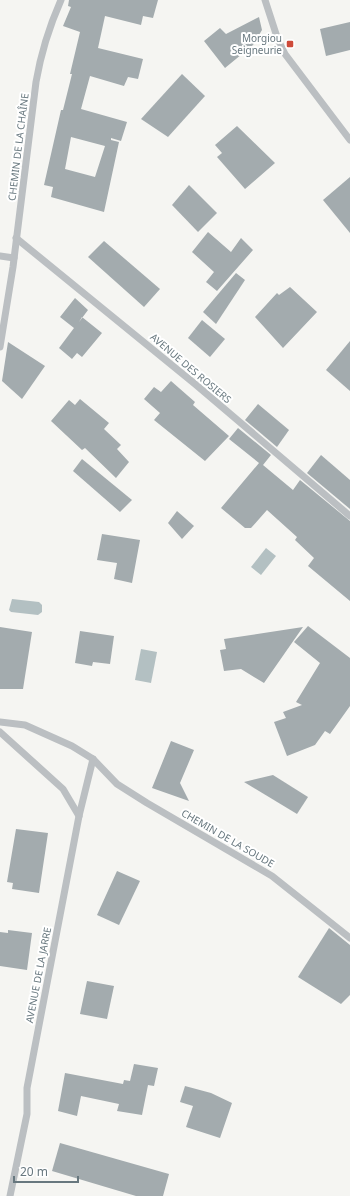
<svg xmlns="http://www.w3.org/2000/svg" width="350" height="1196" font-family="'Noto Sans',sans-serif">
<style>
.water{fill:#b3c0c2}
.building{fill:#a3abae;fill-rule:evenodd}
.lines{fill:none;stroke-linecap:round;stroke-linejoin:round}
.minor{stroke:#bbbfc2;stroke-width:7}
.poi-dot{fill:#ce4b3a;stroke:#fff;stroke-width:1.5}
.labels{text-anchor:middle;stroke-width:4;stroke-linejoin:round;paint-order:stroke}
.poi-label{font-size:10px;fill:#68787f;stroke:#fff;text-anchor:end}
.street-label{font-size:10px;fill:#68787f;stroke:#fff}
</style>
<rect width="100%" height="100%" fill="#f5f5f2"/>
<g class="water">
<path d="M 266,548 L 276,556 L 261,575 L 251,567 Z"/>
<path d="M 12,599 L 39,602 L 42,605 L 42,612 L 38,615 L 11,612 L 9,610 Z"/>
<path d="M 141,649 L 157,652 L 151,683 L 135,680 Z"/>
</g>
<g class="building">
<path d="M 69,0 L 158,0 L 153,18 L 143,16 L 141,25 L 105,16 L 98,48 L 143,59 L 138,79 L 128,77 L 124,86 L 90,76 L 81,109 L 127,122 L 121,141 L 111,138 L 111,140 L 119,142 L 104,212 L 51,197 L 53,187 L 44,185 L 61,110 L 63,110 L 72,74 L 70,74 L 80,32 L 63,26 L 71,7 L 68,6 ZM 71,137 L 105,146 L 95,177 L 65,169 Z"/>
<path d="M 259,17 L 262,30 L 253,45 L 225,68 L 204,41 L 220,28 L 226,34 Z"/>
<path d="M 350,22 L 350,50 L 326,56 L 320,29 Z"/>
<path d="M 182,74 L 205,96 L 168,137 L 141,119 Z"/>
<path d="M 237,126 L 275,163 L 245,189 L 217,157 L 222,153 L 215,145 Z"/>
<path d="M 350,177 L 350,233 L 323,200 Z"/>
<path d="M 189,185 L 217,213 L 198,232 L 172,205 Z"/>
<path d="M 208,232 L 231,252 L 241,238 L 253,250 L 217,291 L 206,282 L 214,272 L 192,252 Z"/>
<path d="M 104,241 L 160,289 L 144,307 L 88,257 Z"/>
<path d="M 236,273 L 245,280 L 216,324 L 203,312 Z"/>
<path d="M 290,287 L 317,312 L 283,348 L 255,317 L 277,293 L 279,295 Z"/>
<path d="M 75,298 L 88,310 L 79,322 L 82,317 L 102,333 L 82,357 L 77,353 L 72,359 L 59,348 L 74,328 L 60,317 Z"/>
<path d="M 202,320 L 225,339 L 210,357 L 188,338 Z"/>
<path d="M 350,341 L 350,391 L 326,370 Z"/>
<path d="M 8,342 L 45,366 L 22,399 L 2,381 Z"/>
<path d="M 171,381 L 195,402 L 193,405 L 229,436 L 205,461 L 154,420 L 160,413 L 144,399 L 154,387 L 161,392 Z"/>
<path d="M 80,399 L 109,423 L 104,429 L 121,445 L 117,449 L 129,462 L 116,478 L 85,448 L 82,450 L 51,421 L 69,400 L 75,405 Z"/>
<path d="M 258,404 L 289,430 L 277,447 L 245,420 Z"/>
<path d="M 238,428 L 271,455 L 263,465 L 293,490 L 300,480 L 350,521 L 350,601 L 308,566 L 314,558 L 295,540 L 297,537 L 267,510 L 251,528 L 245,528 L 221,508 L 259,463 L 229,439 Z"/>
<path d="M 321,455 L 350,480 L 350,509 L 307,473 Z"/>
<path d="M 82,459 L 132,500 L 120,512 L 73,471 Z"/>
<path d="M 177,511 L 194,526 L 182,539 L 168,523 Z"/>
<path d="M 102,534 L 140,540 L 132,583 L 114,579 L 117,563 L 97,560 Z"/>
<path d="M 308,626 L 350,658 L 350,706 L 330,734 L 325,731 L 315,745 L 287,756 L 274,722 L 286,718 L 283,712 L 302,705 L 296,702 L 320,663 L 294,642 Z"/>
<path d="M 0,627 L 32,632 L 23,689 L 0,689 Z"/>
<path d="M 303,627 L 264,683 L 241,669 L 224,671 L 220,650 L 226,649 L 224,639 Z"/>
<path d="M 80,631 L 114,636 L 110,664 L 93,662 L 92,666 L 75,663 Z"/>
<path d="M 171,741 L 194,750 L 180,783 L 189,801 L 152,788 Z"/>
<path d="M 273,775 L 308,797 L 297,814 L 244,782 Z"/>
<path d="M 16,829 L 48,833 L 39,893 L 12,889 L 13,883 L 7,882 Z"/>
<path d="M 117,871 L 140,881 L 119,925 L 97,915 Z"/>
<path d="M 329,928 L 350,945 L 350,995 L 341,1004 L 298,977 Z"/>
<path d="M 8,930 L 32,933 L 27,970 L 0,966 L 0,932 L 8,933 Z"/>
<path d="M 87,981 L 114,986 L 107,1019 L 80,1014 Z"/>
<path d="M 134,1064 L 158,1068 L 154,1086 L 148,1085 L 142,1115 L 117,1111 L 119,1104 L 81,1096 L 77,1116 L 58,1111 L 65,1073 L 123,1084 L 124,1080 L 130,1081 Z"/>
<path d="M 185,1086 L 211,1093 L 232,1103 L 220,1138 L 186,1127 L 193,1106 L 180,1102 Z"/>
<path d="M 60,1143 L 169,1174 L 163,1196 L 136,1196 L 52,1171 Z"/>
</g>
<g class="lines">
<g class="minor">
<path d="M 265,0 L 278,40 L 285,54 L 350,140"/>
<path d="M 16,238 L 195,384 L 350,516"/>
<path d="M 0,256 L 14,258"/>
<path d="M 0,347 L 13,267 L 36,82 C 41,53 49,27 61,0"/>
<path d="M 0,722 L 25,725 L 72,746 L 93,759 L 117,784 L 147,803 L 272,876 L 350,938"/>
<path d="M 0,732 L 63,789 L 79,816"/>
<path d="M 10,1196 L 27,1114 L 27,1088 L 79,816 L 93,759"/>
</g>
</g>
<rect class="poi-dot" x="286" y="40" width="8" height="8" rx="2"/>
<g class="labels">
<g class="poi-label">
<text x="282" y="42">Morgiou<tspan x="282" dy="12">Seigneurie</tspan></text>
</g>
<g class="street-label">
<text transform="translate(18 147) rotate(-83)" y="4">CHEMIN DE LA CHAÎNE</text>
<text transform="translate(191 368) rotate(40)" y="4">AVENUE DES ROSIERS</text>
<text transform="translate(228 838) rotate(30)" y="4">CHEMIN DE LA SOUDE</text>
<text transform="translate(38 975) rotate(-79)" y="4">AVENUE DE LA JARRE</text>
</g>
</g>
<path d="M14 1176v6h64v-6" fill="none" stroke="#68787f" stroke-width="2"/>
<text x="20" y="1176" font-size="12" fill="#68787f" stroke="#ffffff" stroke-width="3" paint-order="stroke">20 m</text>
</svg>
